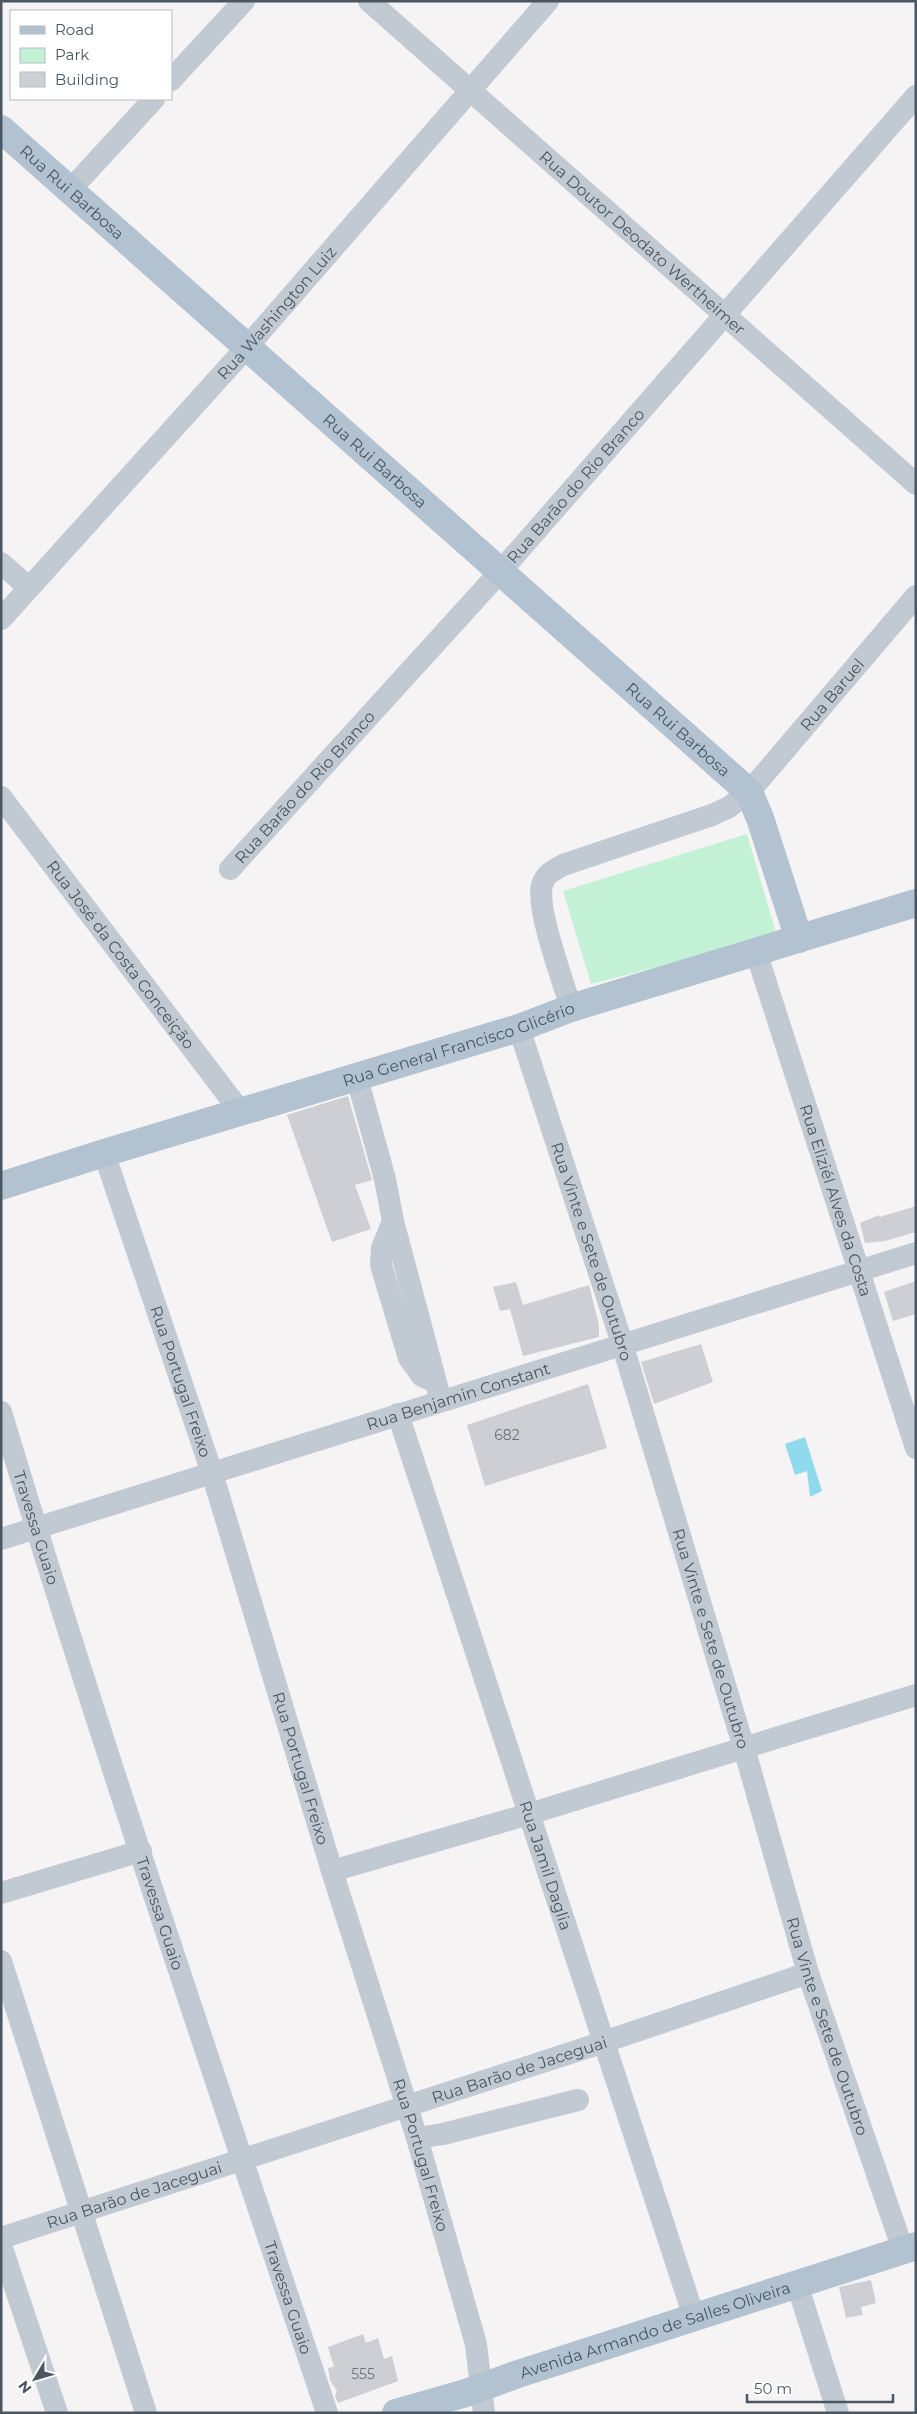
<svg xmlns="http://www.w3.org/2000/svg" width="917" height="2414" font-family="Montserrat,sans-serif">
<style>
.green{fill:#c3f1d5}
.water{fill:#90daee}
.building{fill:#cdcfd5}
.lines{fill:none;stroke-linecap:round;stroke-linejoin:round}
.minor{stroke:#c1cad2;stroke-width:22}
.major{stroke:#b3c2d1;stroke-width:28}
.labels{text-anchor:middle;stroke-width:4;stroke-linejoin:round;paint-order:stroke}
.number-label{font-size:14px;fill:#6b747e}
.street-label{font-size:16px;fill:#4a5661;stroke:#fff}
</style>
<rect width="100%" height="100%" fill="#f5f3f3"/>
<path class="green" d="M 747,834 L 776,933 L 736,947 L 591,984 L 563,891 Z"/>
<path class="water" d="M 805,1437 L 822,1491 L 810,1497 L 807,1471 L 795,1475 L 785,1444 Z"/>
<g class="building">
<path d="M 348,1096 L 372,1180 L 355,1185 L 371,1229 L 332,1242 L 287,1115 Z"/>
<path d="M 916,1206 L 916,1232 L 885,1241 L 865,1243 L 860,1223 L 879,1215 L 880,1217 Z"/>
<path d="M 916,1281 L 916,1314 L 893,1321 L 884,1292 Z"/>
<path d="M 516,1282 L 523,1305 L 589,1285 L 599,1325 L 599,1337 L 523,1356 L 510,1309 L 500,1311 L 493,1287 Z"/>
<path d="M 701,1344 L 713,1382 L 654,1404 L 641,1362 Z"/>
<path d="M 588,1384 L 607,1448 L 485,1486 L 467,1425 Z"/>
<path d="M 871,2280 L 876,2303 L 861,2307 L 863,2315 L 846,2318 L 839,2287 Z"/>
<path d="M 363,2334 L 366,2343 L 378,2338 L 384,2359 L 392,2356 L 398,2381 L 338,2403 L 335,2396 L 337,2391 L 330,2380 L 328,2368 L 334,2367 L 328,2347 Z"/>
</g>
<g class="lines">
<g class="minor">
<path id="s1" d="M 369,1 L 916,484"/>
<path d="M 171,80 L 244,1"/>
<path d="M 70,190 L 154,99"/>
<path d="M 1,563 L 28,587"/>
<path id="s2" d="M 1,619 L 247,347 L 548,1"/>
<path id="s3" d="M 1,797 L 240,1111"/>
<path id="s4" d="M 230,869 L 500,572 L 916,96"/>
<path id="s5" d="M 756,952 L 916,1448"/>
<path id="s6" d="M 571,1008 C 563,981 536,909 542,885 C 545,874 554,870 563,865 L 712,815 L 729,807 L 749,792 L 916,596"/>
<path id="s7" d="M 519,1028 L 622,1343 L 744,1748 L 808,1973 L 903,2250"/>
<path d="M 357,1078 L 385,1179 L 393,1221 L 441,1401"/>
<path id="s8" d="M 104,1153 L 212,1473 L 332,1871 L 417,2138 L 476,2344 L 484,2413"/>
<path d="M 393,1221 L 382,1248 L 381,1265 L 409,1358 L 422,1376 L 435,1382"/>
<path id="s9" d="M 1,1412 C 102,1748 216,2080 327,2413"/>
<path id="s10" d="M 398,1414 L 694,2317"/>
<path id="s11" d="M 1,1539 L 916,1253"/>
<path d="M 332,1871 L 529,1814 L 916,1695"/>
<path d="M 1,1893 L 141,1851"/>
<path d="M 1,1961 L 146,2413"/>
<path d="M 417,2138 L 443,2134 L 578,2100"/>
<path id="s12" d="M 1,2238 L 604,2042 L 808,1973"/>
<path d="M 1,2245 L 57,2413"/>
<path d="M 797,2284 L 838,2413"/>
</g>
<g class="major">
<path id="s13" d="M 1,129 L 749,792 L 760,818 L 799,939"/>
<path id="s14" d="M 1,1186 L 104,1153 L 519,1028 L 571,1008 L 916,903"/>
<path id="s15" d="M 396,2413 L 466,2393 L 518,2374 L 916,2246"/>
</g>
</g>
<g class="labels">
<g class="number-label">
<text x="507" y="1440">682</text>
<text x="363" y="2379">555</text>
</g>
<g class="street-label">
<text dy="6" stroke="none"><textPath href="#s13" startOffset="95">Rua Rui Barbosa</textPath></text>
<text dy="6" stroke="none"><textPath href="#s1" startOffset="365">Rua Doutor Deodato Wertheimer</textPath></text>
<text dy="6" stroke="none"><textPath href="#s2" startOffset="412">Rua Washington Luiz</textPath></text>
<text dy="6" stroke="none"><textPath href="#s13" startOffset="500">Rua Rui Barbosa</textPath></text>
<text dy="6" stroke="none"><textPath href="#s4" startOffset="516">Rua Barão do Rio Branco</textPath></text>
<text dy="6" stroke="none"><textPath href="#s6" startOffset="486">Rua Baruel</textPath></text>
<text dy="6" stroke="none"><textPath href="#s13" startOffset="905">Rua Rui Barbosa</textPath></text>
<text dy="6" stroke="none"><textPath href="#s4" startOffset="111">Rua Barão do Rio Branco</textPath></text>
<text dy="6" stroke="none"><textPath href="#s3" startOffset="198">Rua José da Costa Conceição</textPath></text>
<text dy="6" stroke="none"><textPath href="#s14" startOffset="479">Rua General Francisco Glicério</textPath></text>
<text dy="6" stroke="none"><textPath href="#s5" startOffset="261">Rua Eliziél Alves da Costa</textPath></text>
<text dy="6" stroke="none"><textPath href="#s7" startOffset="235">Rua Vinte e Sete de Outubro</textPath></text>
<text dy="6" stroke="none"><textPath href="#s8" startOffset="241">Rua Portugal Freixo</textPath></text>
<text dy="6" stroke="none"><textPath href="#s11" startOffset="479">Rua Benjamin Constant</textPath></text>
<text dy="6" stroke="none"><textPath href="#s9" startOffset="121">Travessa Guaio</textPath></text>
<text dy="6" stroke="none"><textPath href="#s7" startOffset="640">Rua Vinte e Sete de Outubro</textPath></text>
<text dy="6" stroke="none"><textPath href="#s8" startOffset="646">Rua Portugal Freixo</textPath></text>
<text dy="6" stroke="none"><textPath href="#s10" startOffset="475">Rua Jamil Daglia</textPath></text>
<text dy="6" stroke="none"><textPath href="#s9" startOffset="526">Travessa Guaio</textPath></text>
<text dy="6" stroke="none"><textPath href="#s7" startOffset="1045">Rua Vinte e Sete de Outubro</textPath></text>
<text dy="6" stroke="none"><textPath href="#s12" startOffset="545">Rua Barão de Jaceguai</textPath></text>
<text dy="6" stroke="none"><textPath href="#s8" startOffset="1051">Rua Portugal Freixo</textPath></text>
<text dy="6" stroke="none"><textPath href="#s12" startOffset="140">Rua Barão de Jaceguai</textPath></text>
<text dy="6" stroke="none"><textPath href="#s9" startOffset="931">Travessa Guaio</textPath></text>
<text dy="6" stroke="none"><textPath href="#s15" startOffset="272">Avenida Armando de Salles Oliveira</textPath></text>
</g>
</g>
<rect width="917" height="2414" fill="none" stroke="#4a5661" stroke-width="5"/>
<rect x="10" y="10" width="162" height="90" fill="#ffffff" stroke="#b7bbc0"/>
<rect x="20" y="26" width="25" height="8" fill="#b3c2d1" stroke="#b7bbc0"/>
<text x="55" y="35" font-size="15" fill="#4a5661">Road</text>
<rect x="20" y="48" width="25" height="15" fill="#c3f1d5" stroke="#b7bbc0"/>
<text x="55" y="60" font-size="15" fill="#4a5661">Park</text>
<rect x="20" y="72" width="25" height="15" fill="#cdcfd5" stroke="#b7bbc0"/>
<text x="55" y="85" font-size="15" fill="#4a5661">Building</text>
<g transform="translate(35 2379) rotate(232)" stroke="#ffffff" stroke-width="4" paint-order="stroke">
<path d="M0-4L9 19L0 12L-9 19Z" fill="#4a5661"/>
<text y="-8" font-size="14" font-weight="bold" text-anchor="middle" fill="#4a5661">N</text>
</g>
<path d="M747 2394v8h146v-8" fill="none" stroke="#4a5661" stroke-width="2.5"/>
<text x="754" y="2394" font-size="15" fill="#4a5661" stroke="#ffffff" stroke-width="4" paint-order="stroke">50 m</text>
</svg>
